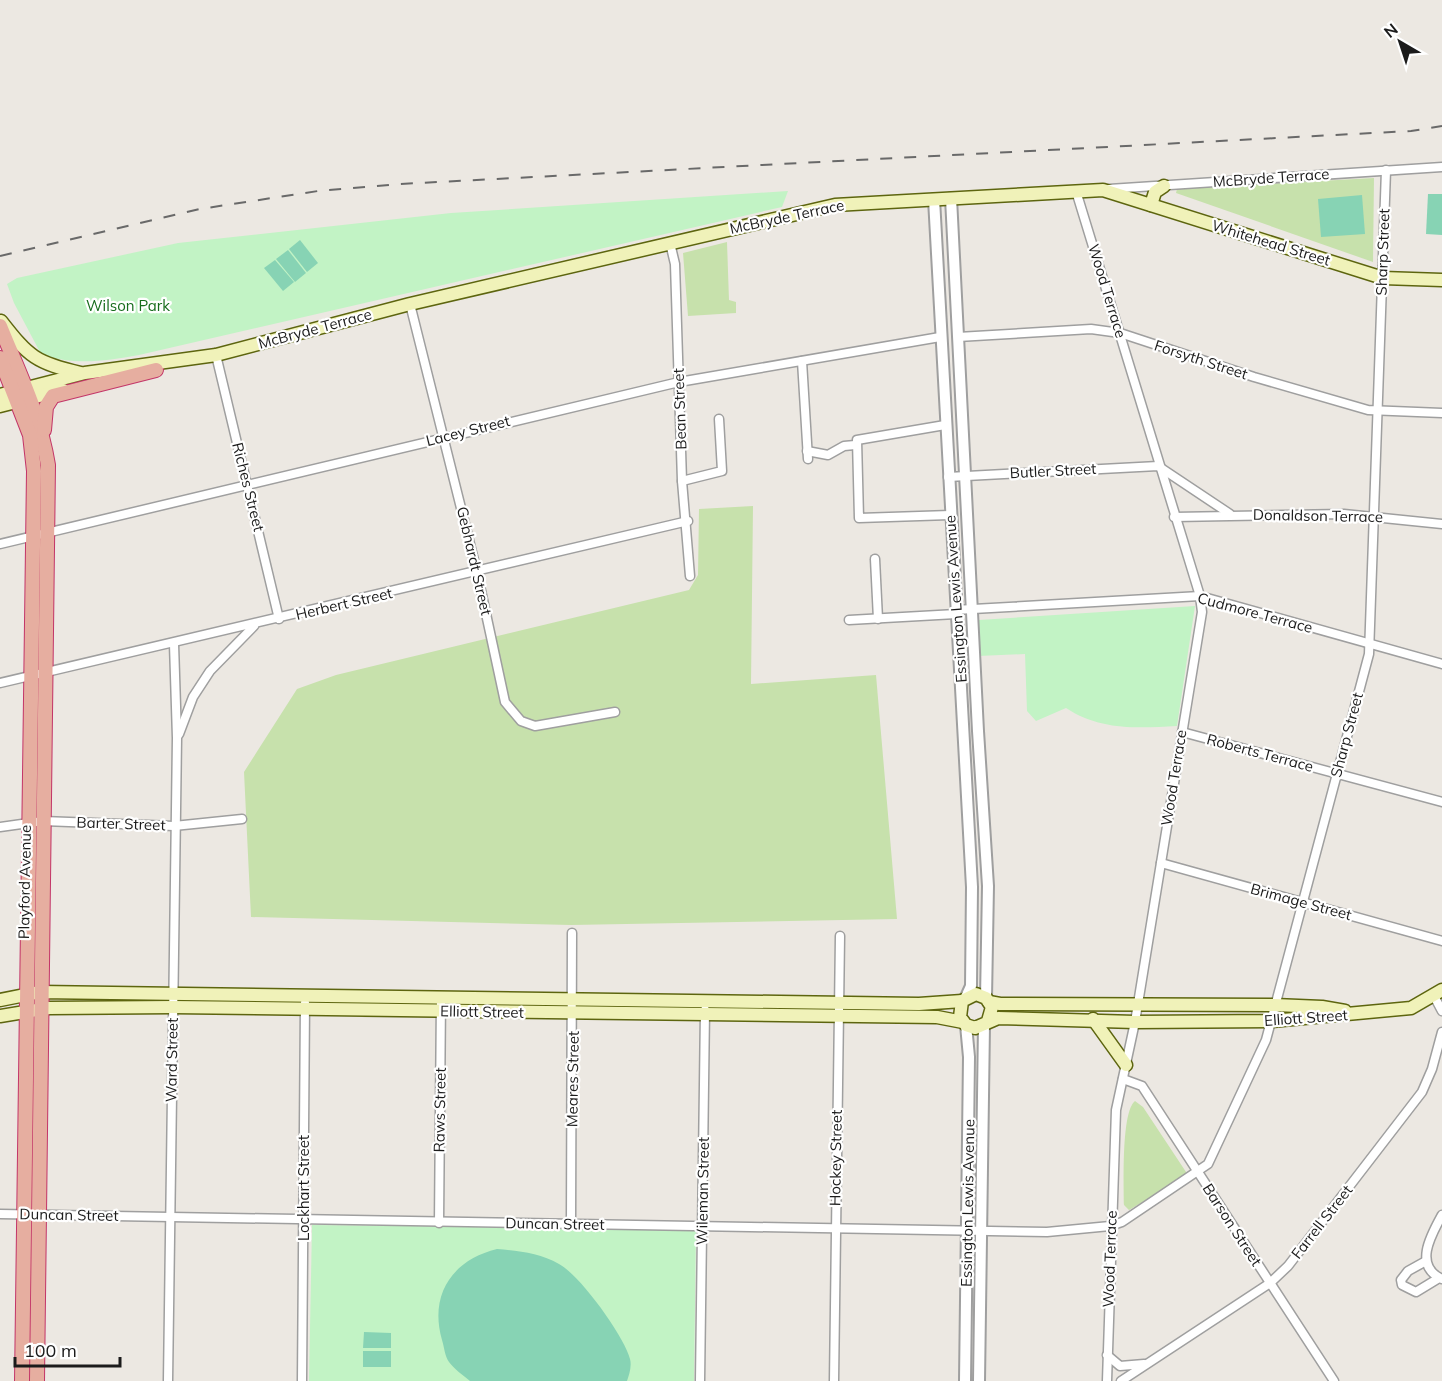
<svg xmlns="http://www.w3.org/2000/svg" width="1442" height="1381" font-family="Mulish,sans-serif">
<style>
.grass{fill:#c7e1ac}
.park{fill:#c2f3c5}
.pitch{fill:#87d3b4}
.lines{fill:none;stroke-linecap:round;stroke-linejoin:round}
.minor-casing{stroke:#9f9f9f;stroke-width:11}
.tertiary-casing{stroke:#9f9f9f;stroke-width:14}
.secondary-casing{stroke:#5d650f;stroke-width:15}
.trunk-casing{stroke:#c33568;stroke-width:16}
.minor{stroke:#fff;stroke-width:8}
.tertiary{stroke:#fff;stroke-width:10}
.secondary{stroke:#f0f2b9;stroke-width:12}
.trunk{stroke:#e6aea0;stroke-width:14}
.rail{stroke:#696969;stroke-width:2;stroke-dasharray:12 12;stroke-linecap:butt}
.labels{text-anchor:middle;stroke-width:4.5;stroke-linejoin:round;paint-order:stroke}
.street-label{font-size:15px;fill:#1b1b1b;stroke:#fff}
.park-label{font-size:15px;fill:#166c1b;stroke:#fff}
</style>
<rect width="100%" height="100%" fill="#ece8e2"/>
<g class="grass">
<path d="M 1374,178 L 1373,262 L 1176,193 L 1177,189 Z"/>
<path d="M 727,242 L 729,300 L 736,302 L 736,313 L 688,316 L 683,253 Z"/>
<path d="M 753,506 L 751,684 L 876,675 L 897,919 L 571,925 L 251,917 L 244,772 L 297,689 L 336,675 L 689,590 L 698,575 L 699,509 Z"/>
<path d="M 1135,1101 L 1143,1107 L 1188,1175 L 1129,1210 L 1124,1205 C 1124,1185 1121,1112 1135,1101 Z"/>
</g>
<g class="park">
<path d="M 788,191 L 782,207 L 139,355 C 104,361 75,366 41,354 L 14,303 L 7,284 L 17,278 L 178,243 L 451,213 Z"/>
<path d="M 1195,606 L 1177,726 C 1138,728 1101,731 1066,708 L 1036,721 L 1027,711 L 1025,654 L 978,656 L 979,620 Z"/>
<path d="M 312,1225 L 696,1229 L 694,1381 L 309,1381 Z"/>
</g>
<g class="pitch">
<path d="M 1428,194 L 1442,194 L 1442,235 L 1426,234 Z"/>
<path d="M 1362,195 L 1365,234 L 1321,237 L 1318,199 Z"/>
<path d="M 300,240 L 318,263 L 307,272 L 289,249 Z"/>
<path d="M 288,250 L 306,273 L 295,282 L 276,259 Z"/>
<path d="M 275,260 L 294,282 L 283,291 L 264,268 Z"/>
<path d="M 497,1249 C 519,1251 540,1253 559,1264 C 579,1274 625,1337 630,1359 C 632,1366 629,1375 627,1381 L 470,1381 C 463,1375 454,1369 449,1362 C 445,1357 444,1346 442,1340 C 429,1295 452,1260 497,1249 Z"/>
<path d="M 364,1332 L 391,1333 L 391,1348 L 363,1348 Z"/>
<rect x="363" y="1351" width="28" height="16"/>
</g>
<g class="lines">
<g class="minor-casing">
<g id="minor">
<path d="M 1109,189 L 1442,167"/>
<path d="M 1076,191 L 1200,596 L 1202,612 L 1135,1022 L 1116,1110 L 1107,1381"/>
<path d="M 670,243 L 675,264 L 682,481 L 690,576"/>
<path d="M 410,304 L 477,572 L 505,702 L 521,721 L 535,726 L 615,712"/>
<path d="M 958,337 L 1091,329 L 1120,333 L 1254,377 L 1368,410 L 1442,413"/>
<path d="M 216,355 L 279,619"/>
<path d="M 802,361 L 808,459"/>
<path d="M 945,425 L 857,440 L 859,518 L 950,515"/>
<path d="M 807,451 L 828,455 L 844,446 L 855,445"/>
<path d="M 948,477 L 1158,466 L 1230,514"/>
<path d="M 682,481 L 722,471 L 719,419"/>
<path d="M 1174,517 L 1344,514 L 1442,524"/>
<path d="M 0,544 L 679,382 L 940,337"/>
<path d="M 875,559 L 878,619"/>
<path d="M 955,610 L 1200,596 L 1442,664"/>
<path d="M 849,620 L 956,614"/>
<path d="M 0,683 L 688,521"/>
<path d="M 1182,732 L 1442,802"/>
<path d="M 179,734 L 193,697 L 210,671 L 254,626"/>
<path d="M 0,827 L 43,821 L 174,826 L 242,819"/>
<path d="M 1161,863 L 1442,941"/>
<path d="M 1434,996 L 1442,1011"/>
<path d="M 1123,1079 L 1142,1086 L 1334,1381"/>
<path d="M 0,1214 L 1047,1232 L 1110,1226 L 1122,1222 L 1208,1164 L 1266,1040 L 1369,654 L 1386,170"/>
<path d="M 1442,1215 C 1431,1235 1413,1266 1442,1279"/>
<path d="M 439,1223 L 441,997"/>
<path d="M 571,1224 L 572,933"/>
<path d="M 1426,1261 L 1408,1271 L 1401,1280 L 1402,1285 L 1416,1292 L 1439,1278"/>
<path d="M 1107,1355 L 1120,1366 L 1144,1364"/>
<path d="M 168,1381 L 177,738 L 174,644"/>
<path d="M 302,1381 L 305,1003"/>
<path d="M 700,1381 L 705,1010"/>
<path d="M 834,1381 L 840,936"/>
<path d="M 1121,1381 L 1270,1283 L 1288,1266 L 1422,1092 L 1432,1069 L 1442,1032"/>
</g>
</g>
<g class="tertiary-casing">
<g id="tertiary">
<path d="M 951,198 L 978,731 L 988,886 L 986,998"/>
<path d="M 934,199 L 972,887 L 971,986 L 966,997"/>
<path d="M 965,1381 L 969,1057 L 966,1025"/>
<path d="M 979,1381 L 984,1025"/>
</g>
</g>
<g class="secondary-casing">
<g id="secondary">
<path d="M 1151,205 L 1155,192 L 1164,186"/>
<path d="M 1,321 C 29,357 36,363 81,373"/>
<path d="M 0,395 L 85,373 L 216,355 L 410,304 L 835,205 L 1103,190 L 1383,278 L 1442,280"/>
<path d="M 0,406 L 63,390"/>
<path d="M 0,1000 L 40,992 L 919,1004 L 962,1001"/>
<path d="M 989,1002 L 1000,1004 L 1275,1005 L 1322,1007 L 1345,1011"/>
<path d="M 0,1016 L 49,1008 L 173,1007 L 937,1017 L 963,1022"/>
<path d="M 1093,1019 L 1126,1065"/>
<path d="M 988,1021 L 992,1007 L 986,998 L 976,994 L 962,1001 L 960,1017 L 966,1025 L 975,1028 L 998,1018 L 1135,1022 L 1272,1021 L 1411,1008 L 1442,990"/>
</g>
</g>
<g class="trunk-casing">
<g id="trunk">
<path d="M 0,326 C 19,373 40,415 48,465 L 37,1381"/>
<path d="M 0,358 L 30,435 L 34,471 L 22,1381"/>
<path d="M 44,430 L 46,407 L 53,396 L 156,370"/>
</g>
</g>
<use href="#minor" class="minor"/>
<use href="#tertiary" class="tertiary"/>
<use href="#secondary" class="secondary"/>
<use href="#trunk" class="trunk"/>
<path class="rail" d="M 0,256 L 200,209 L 318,191 L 400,184 L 1411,131 L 1442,126"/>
</g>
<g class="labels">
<g class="street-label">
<text transform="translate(1271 178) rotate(-4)" y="5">McBryde Terrace</text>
<text transform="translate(787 217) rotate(-12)" y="5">McBryde Terrace</text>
<text transform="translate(1271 243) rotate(17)" y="5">Whitehead Street</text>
<text transform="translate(1383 252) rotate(-88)" y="5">Sharp Street</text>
<text transform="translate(1107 291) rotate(73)" y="5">Wood Terrace</text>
<text transform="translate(315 329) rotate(-15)" y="5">McBryde Terrace</text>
<text transform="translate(1201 360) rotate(18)" y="5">Forsyth Street</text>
<text transform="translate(680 409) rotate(-92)" y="5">Bean Street</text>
<text transform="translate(468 431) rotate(-14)" y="5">Lacey Street</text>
<text transform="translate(1053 471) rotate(-3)" y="5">Butler Street</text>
<text transform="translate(248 487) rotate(76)" y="5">Riches Street</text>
<text transform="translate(1318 516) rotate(1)" y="5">Donaldson Terrace</text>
<text transform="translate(474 561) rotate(77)" y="5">Gebhardt Street</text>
<text transform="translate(956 599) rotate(-94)" y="5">Essington Lewis Avenue</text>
<text transform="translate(344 604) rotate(-13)" y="5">Herbert Street</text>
<text transform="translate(1255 613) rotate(15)" y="5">Cudmore Terrace</text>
<text transform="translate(1347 735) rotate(-75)" y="5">Sharp Street</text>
<text transform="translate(1260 753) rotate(15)" y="5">Roberts Terrace</text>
<text transform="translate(1174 778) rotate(-81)" y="5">Wood Terrace</text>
<text transform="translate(121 824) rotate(2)" y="5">Barter Street</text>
<text transform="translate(25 882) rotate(-89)" y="5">Playford Avenue</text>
<text transform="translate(1301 902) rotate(15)" y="5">Brimage Street</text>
<text transform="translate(482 1012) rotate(1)" y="5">Elliott Street</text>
<text transform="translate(1306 1018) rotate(-4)" y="5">Elliott Street</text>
<text transform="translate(172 1060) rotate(-89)" y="5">Ward Street</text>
<text transform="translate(573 1079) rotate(-89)" y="5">Meares Street</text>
<text transform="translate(440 1110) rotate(-89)" y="5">Raws Street</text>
<text transform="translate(836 1158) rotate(-89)" y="5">Hockey Street</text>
<text transform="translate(304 1188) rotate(-90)" y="5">Lockhart Street</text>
<text transform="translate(703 1191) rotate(-89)" y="5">Wileman Street</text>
<text transform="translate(968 1203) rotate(-89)" y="5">Essington Lewis Avenue</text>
<text transform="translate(69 1215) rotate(1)" y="5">Duncan Street</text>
<text transform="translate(1322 1222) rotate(-52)" y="5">Farrell Street</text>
<text transform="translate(555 1224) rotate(1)" y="5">Duncan Street</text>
<text transform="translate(1232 1225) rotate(57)" y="5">Barson Street</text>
<text transform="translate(1110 1259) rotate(-88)" y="5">Wood Terrace</text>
</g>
<g class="park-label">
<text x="128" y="311">Wilson Park</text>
</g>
</g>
<g transform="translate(1400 42) rotate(321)" stroke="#ffffff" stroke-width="4.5" paint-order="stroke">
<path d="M0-4.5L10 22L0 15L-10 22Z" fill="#1b1b1b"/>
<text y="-9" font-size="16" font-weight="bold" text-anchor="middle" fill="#1b1b1b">N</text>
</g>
<path d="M15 1357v9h105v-9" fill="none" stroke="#1b1b1b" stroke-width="3"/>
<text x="24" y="1357" font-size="18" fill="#1b1b1b" stroke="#ffffff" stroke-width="4.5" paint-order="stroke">100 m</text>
</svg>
